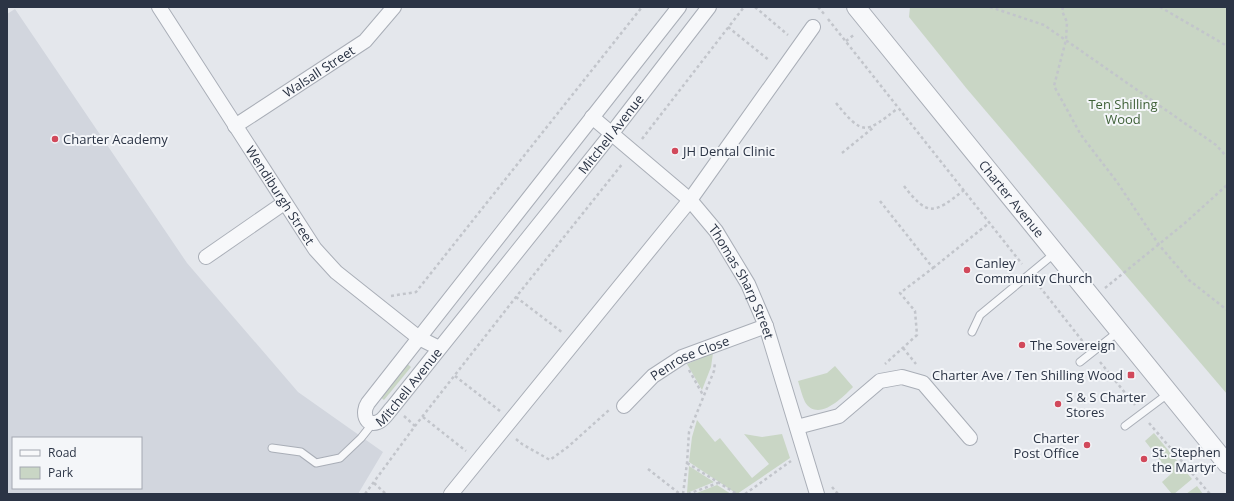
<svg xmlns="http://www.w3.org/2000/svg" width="1234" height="501" font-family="'Open Sans',sans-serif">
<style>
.built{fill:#d2d6de;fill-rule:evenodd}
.green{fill:#c9d6c5}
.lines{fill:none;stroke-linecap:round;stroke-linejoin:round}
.service-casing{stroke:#a9aeb7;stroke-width:9}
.minor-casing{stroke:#a9aeb7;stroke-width:16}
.tertiary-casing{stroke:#a9aeb7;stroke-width:20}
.path{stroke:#c2c5cb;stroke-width:2.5;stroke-dasharray:3 3;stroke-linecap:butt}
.service{stroke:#f7f8fa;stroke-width:7}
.minor{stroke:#f7f8fa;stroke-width:14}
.tertiary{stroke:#f7f8fa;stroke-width:18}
.poi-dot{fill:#d1495b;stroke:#f4f6f9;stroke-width:1.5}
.labels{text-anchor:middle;stroke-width:4;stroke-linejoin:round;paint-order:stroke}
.street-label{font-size:13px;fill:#2b3445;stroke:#f4f6f9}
.park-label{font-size:13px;fill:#3f6138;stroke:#f4f6f9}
.poi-label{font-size:13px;fill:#2b3445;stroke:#f4f6f9;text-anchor:start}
</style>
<rect width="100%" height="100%" fill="#e4e7ec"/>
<path class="built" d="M 15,9 L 187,263 L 298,392 L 383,452 L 358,494 L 9,494 L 7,492 L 7,14 ZM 13,438 L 141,438 L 141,488 L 13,488 Z"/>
<g class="green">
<path d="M 910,7 L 1227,7 L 1227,394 L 967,89 L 909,17 Z"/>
<path d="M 713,353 L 711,367 L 702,390 L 687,364 Z"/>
<path d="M 405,362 L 411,367 L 384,400 L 379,396 Z"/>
<path d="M 835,366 L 853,387 C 843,397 818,423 805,402 C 802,396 800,387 798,381 L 827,373 Z"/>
<path d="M 697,420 L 715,442 L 720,438 L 752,478 L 769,464 L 744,434 L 762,437 L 782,434 L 790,458 L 737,494 L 689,462 L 692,437 Z"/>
<path d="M 1154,433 L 1192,479 L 1174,494 L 1172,494 L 1162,482 L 1171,474 L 1145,441 Z"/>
<path d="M 689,466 L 714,482 L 687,493 Z"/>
<path d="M 717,485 L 731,494 L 694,494 Z"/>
<path d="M 1197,486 L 1203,494 L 1186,494 Z"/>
</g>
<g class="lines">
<g class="service-casing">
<g id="service">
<path d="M 972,332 L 980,315 L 1055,253"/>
<path d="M 1080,362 L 1119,331"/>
<path d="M 1125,426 L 1169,393"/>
<path d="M 272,448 L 301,452 L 316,463 L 340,458 L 361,438 L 373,423"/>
</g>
</g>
<g class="minor-casing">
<g id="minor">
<path id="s1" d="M 159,7 L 315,249 L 336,272 L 419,338 L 439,348"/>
<path id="s2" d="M 679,7 L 368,403 C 362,412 365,427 378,422 C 384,420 388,412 392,408 L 612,133 L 709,7"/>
<path id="s3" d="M 592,117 L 690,200 L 716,231 L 748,284 L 766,326 L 817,494"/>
<path id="s4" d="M 235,126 L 365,41 L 394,7"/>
<path d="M 206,257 L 284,203"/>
<path id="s5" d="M 624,406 L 653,376 L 682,357 L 766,326"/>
<path d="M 797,427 L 839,416 L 880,381 L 902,377 L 923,383 L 970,438"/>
<path d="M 451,494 L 690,200 L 813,27"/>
</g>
</g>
<g class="tertiary-casing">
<g id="tertiary">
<path id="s6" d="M 856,7 L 1227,464"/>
</g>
</g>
<g class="path">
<path d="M 755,7 L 788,35"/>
<path d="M 818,7 L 825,15"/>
<path d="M 990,7 L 1044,25 L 1216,145 L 1227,157"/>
<path d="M 1063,7 L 1062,11 L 1067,22 L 1066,40 L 1054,86 L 1081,135 L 1117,182 L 1159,245 L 1189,280 L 1227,310"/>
<path d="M 1160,7 L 1227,46"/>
<path d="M 828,19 L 1022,264"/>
<path d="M 728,27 L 770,61"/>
<path d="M 846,41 L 855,34"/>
<path d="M 836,103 C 863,136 865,134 898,108"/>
<path d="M 642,139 L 744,7"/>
<path d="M 842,153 L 874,127"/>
<path d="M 904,186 C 928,217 934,214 964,190"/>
<path d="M 880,201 L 933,268 L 900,293 L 915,311 L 917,335 L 885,364"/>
<path d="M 933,268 L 989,223"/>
<path d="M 1036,282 L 1084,343"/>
<path d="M 1105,288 L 1185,223 L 1227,185"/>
<path d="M 391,296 L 416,292 L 642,7"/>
<path d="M 516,297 L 563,333"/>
<path d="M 903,348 L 916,364"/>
<path d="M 1100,362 L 1135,405"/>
<path d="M 689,370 L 703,395"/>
<path d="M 455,376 L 500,411"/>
<path d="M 404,416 L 415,426"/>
<path d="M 423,417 L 466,451"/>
<path d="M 1149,423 L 1210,494"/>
<path d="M 516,439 L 522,444 L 550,460 L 569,446 L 609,410"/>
<path d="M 687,463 L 737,494"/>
<path d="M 648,469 L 680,494"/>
<path d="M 374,483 L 386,494"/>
<path d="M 832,487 L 838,494"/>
<path d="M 365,494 L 415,426 L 516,297 L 623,163"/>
<path d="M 683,494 L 687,463 L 689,432 L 714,371 L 715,362"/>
<path d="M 688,494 L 718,483"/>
<path d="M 745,494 L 791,461"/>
</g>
<use href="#service" class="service"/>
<use href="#minor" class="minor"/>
<use href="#tertiary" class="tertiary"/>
</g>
<g class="poi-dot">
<circle cx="55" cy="139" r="4"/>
<circle cx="675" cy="151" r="4"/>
<circle cx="967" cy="270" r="4"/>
<circle cx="1022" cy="345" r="4"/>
<rect x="1127" y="371" width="8" height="8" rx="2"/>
<circle cx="1058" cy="404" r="4"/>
<circle cx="1087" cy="445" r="4"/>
<circle cx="1144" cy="459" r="4"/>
</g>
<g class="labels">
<g class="street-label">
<text dy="5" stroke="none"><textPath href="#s4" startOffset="100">Walsall Street</textPath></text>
<text dy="5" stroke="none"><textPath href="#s2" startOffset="904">Mitchell Avenue</textPath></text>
<text dy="5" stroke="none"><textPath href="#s1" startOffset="224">Wendiburgh Street</textPath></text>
<text dy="5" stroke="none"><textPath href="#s6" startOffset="247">Charter Avenue</textPath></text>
<text dy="5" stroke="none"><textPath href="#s3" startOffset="226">Thomas Sharp Street</textPath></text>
<text dy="5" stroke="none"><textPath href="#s5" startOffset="83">Penrose Close</textPath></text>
<text dy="5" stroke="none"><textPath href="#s2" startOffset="580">Mitchell Avenue</textPath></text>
</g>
<g class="park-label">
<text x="1123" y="109">Ten Shilling<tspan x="1123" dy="15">Wood</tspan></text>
</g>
<g class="poi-label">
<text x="63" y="144">Charter Academy</text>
<text x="683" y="156">JH Dental Clinic</text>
<text x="975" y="268">Canley<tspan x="975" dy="15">Community Church</tspan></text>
<text x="1030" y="350">The Sovereign</text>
<text x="1123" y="380" text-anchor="end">Charter Ave / Ten Shilling Wood</text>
<text x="1066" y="402">S &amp; S Charter<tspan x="1066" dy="15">Stores</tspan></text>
<text x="1079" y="443" text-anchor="end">Charter<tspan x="1079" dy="15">Post Office</tspan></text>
<text x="1152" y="457">St. Stephen<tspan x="1152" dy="15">the Martyr</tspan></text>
</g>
</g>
<rect width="1234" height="501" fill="none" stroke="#2b3445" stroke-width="16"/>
<rect x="12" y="437" width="130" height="52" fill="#f4f6f9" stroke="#a4a8b1"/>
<rect x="20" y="450" width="20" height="6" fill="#f7f8fa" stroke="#a4a8b1"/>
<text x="48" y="457" font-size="12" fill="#2b3445">Road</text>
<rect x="20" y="467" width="20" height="12" fill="#c9d6c5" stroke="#a4a8b1"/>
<text x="48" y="477" font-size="12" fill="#2b3445">Park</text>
</svg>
